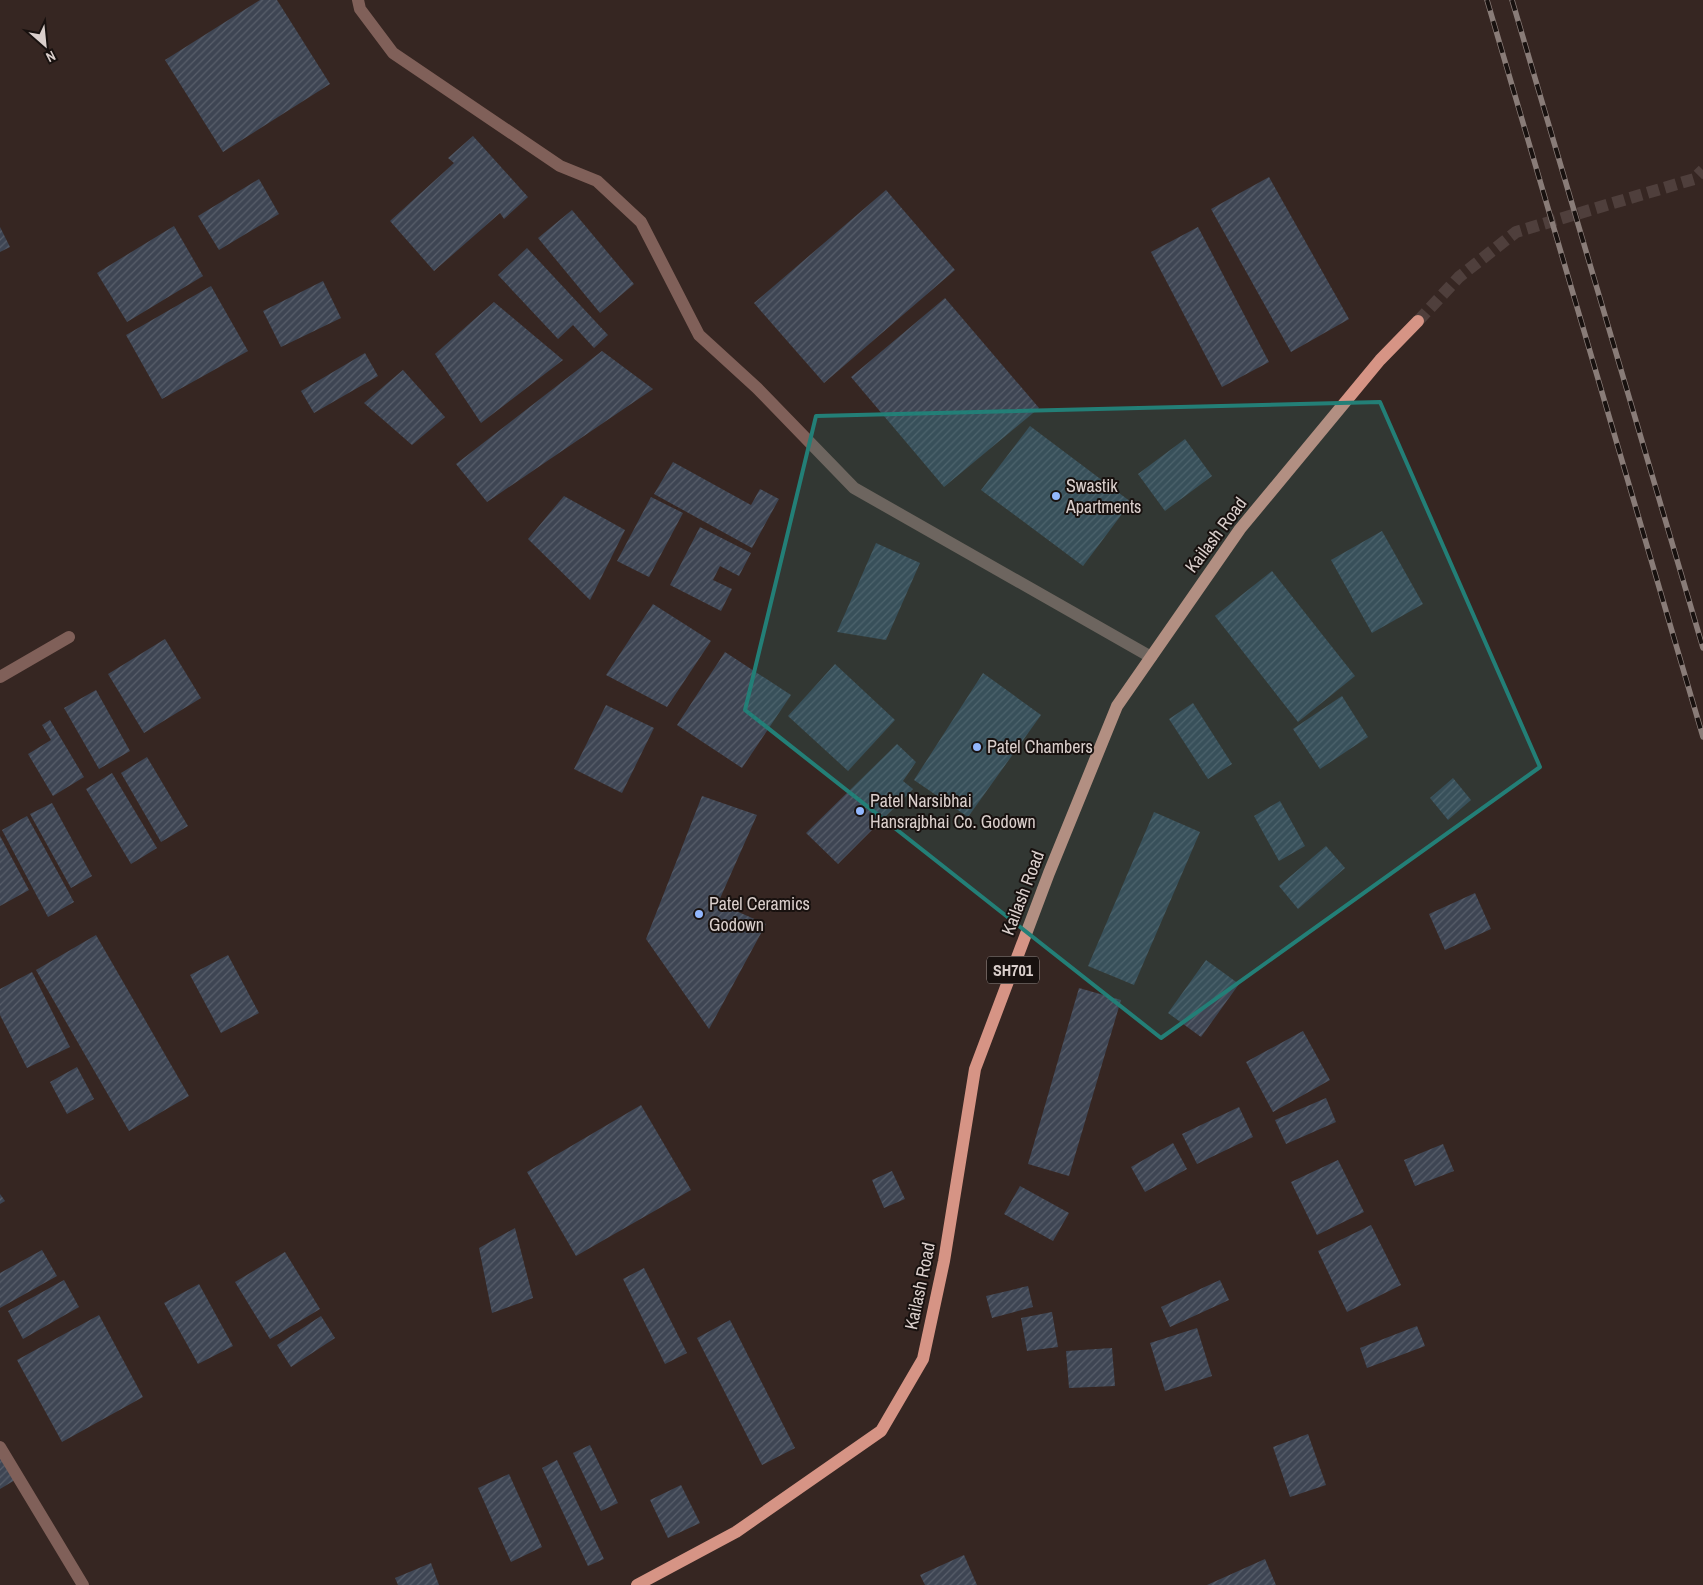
<svg xmlns="http://www.w3.org/2000/svg" width="1703" height="1585" font-family="'Archivo Narrow',sans-serif">
<style>
.building{fill:url(#building-hatch)}
.lines{fill:none;stroke-linecap:round;stroke-linejoin:round}
.major-tunnel{stroke:#4f3f3c;stroke-width:12;stroke-dasharray:12 6;stroke-linecap:butt}
.minor{stroke:#806059;stroke-width:12}
.major{stroke:#d69485;stroke-width:12}
.rail-casing{stroke:#897c78;stroke-width:5.5}
.rail{stroke:#18110f;stroke-width:4;stroke-dasharray:11;stroke-linecap:butt}
.marked{fill:#237f77;fill-opacity:0.2;stroke:#237f77;stroke-width:4;stroke-linejoin:round}
.poi-dot{fill:#92b7fd;stroke:#18110f;stroke-width:2}
.labels{text-anchor:middle;stroke-width:4;stroke-linejoin:round;paint-order:stroke}
.shield{fill:#18110f;stroke:#a09693;stroke-width:1}
.shield-label{font-size:16px;font-weight:bold;fill:#dacfcc}
.poi-label{font-size:18px;fill:#dacfcc;stroke:#18110f;text-anchor:start}
.street-label{font-size:18px;fill:#dacfcc;stroke:#18110f}
</style>
<defs>
<pattern id="building-hatch" width="6" height="6" patternUnits="userSpaceOnUse" patternTransform="scale(1.25)"><rect width="6" height="6" fill="#3e4553"/><path d="M-1 1l2-2M0 6l6-6M5 7l2-2" fill="none" stroke="#595f6b"/></pattern>
</defs>
<rect width="100%" height="100%" fill="#362622"/>
<g class="building">
<path d="M 260,0 L 277,0 L 330,84 L 223,152 L 165,60 Z"/>
<path d="M 473,136 L 528,197 L 504,219 L 500,213 L 434,271 L 390,221 L 454,163 L 448,158 Z"/>
<path d="M 1269,177 L 1349,319 L 1291,352 L 1211,209 Z"/>
<path d="M 259,179 L 279,214 L 219,250 L 198,216 Z"/>
<path d="M 886,190 L 955,270 L 824,383 L 754,303 Z"/>
<path d="M 572,210 L 634,284 L 600,313 L 538,238 Z"/>
<path d="M 174,226 L 203,276 L 127,322 L 97,273 Z"/>
<path d="M 0,227 L 10,247 L 0,252 Z"/>
<path d="M 1198,227 L 1269,362 L 1222,387 L 1151,252 Z"/>
<path d="M 527,248 L 608,335 L 594,348 L 573,325 L 558,339 L 498,275 Z"/>
<path d="M 323,281 L 341,318 L 281,347 L 263,311 Z"/>
<path d="M 211,286 L 248,351 L 162,399 L 126,335 Z"/>
<path d="M 945,298 L 1039,408 L 944,487 L 851,377 Z"/>
<path d="M 494,302 L 563,360 L 481,423 L 435,354 Z"/>
<path d="M 602,351 L 653,389 L 487,502 L 456,464 Z"/>
<path d="M 365,353 L 378,376 L 314,413 L 301,391 Z"/>
<path d="M 403,370 L 445,417 L 412,445 L 364,403 Z"/>
<path d="M 1030,426 L 1131,502 L 1083,566 L 981,490 Z"/>
<path d="M 1185,439 L 1212,476 L 1165,511 L 1138,474 Z"/>
<path d="M 673,462 L 751,505 L 760,489 L 779,499 L 752,548 L 654,494 Z"/>
<path d="M 564,496 L 625,530 L 590,600 L 528,539 Z"/>
<path d="M 651,497 L 683,513 L 649,577 L 617,561 Z"/>
<path d="M 700,527 L 751,553 L 739,576 L 720,566 L 713,580 L 732,589 L 721,611 L 670,585 Z"/>
<path d="M 1382,531 L 1423,604 L 1372,633 L 1331,560 Z"/>
<path d="M 876,543 L 920,563 L 886,640 L 837,632 Z"/>
<path d="M 1272,571 L 1355,676 L 1298,722 L 1215,616 Z"/>
<path d="M 653,604 L 711,641 L 667,707 L 606,675 Z"/>
<path d="M 165,639 L 201,698 L 144,733 L 108,674 Z"/>
<path d="M 725,652 L 791,695 L 742,768 L 677,725 Z"/>
<path d="M 835,664 L 895,720 L 848,771 L 788,716 Z"/>
<path d="M 983,673 L 1041,715 L 968,817 L 914,780 Z"/>
<path d="M 96,690 L 130,751 L 99,769 L 64,708 Z"/>
<path d="M 1342,696 L 1368,737 L 1320,769 L 1293,729 Z"/>
<path d="M 1193,703 L 1232,764 L 1208,779 L 1169,719 Z"/>
<path d="M 606,705 L 654,728 L 622,793 L 574,769 Z"/>
<path d="M 50,720 L 84,777 L 53,796 L 28,754 L 51,740 L 42,725 Z"/>
<path d="M 897,744 L 916,762 L 903,781 L 913,789 L 838,864 L 806,833 Z"/>
<path d="M 147,757 L 188,826 L 161,842 L 121,773 Z"/>
<path d="M 112,773 L 157,848 L 131,864 L 86,789 Z"/>
<path d="M 1453,778 L 1471,800 L 1448,820 L 1430,798 Z"/>
<path d="M 702,796 L 757,815 L 718,903 L 766,924 L 709,1029 L 646,939 Z"/>
<path d="M 1280,801 L 1305,846 L 1279,861 L 1254,816 Z"/>
<path d="M 52,803 L 92,876 L 71,888 L 30,814 Z"/>
<path d="M 1154,812 L 1200,832 L 1134,985 L 1088,966 Z"/>
<path d="M 27,816 L 74,902 L 48,917 L 2,830 Z"/>
<path d="M 0,836 L 29,890 L 0,906 Z"/>
<path d="M 1326,846 L 1345,868 L 1298,909 L 1279,886 Z"/>
<path d="M 1475,893 L 1491,929 L 1445,950 L 1429,914 Z"/>
<path d="M 96,935 L 189,1096 L 129,1131 L 36,970 Z"/>
<path d="M 228,955 L 259,1013 L 221,1033 L 190,975 Z"/>
<path d="M 1206,960 L 1239,984 L 1201,1037 L 1168,1013 Z"/>
<path d="M 32,972 L 70,1047 L 27,1068 L 0,1015 L 0,989 Z"/>
<path d="M 1079,988 L 1121,1000 L 1069,1176 L 1028,1164 Z"/>
<path d="M 1303,1031 L 1330,1080 L 1273,1112 L 1246,1062 Z"/>
<path d="M 77,1067 L 94,1099 L 67,1114 L 50,1082 Z"/>
<path d="M 1326,1098 L 1336,1122 L 1286,1144 L 1275,1120 Z"/>
<path d="M 641,1105 L 691,1190 L 576,1256 L 527,1172 Z"/>
<path d="M 1239,1107 L 1253,1137 L 1197,1164 L 1182,1134 Z"/>
<path d="M 1173,1143 L 1187,1169 L 1145,1192 L 1131,1167 Z"/>
<path d="M 1443,1144 L 1454,1171 L 1415,1186 L 1404,1160 Z"/>
<path d="M 1338,1160 L 1364,1212 L 1317,1235 L 1291,1182 Z"/>
<path d="M 892,1171 L 905,1199 L 884,1208 L 872,1180 Z"/>
<path d="M 1020,1186 L 1069,1213 L 1053,1241 L 1004,1214 Z"/>
<path d="M 0,1194 L 5,1201 L 0,1204 Z"/>
<path d="M 1371,1225 L 1401,1285 L 1347,1312 L 1318,1251 Z"/>
<path d="M 515,1228 L 533,1298 L 492,1313 L 479,1248 Z"/>
<path d="M 42,1250 L 57,1276 L 0,1308 L 0,1273 Z"/>
<path d="M 285,1252 L 320,1309 L 270,1339 L 235,1282 Z"/>
<path d="M 644,1268 L 687,1353 L 665,1364 L 623,1279 Z"/>
<path d="M 64,1280 L 79,1307 L 23,1339 L 8,1311 Z"/>
<path d="M 1220,1280 L 1229,1300 L 1170,1327 L 1161,1307 Z"/>
<path d="M 199,1284 L 233,1346 L 198,1364 L 164,1303 Z"/>
<path d="M 1028,1286 L 1033,1307 L 992,1318 L 986,1296 Z"/>
<path d="M 1052,1312 L 1058,1347 L 1027,1351 L 1021,1318 Z"/>
<path d="M 99,1315 L 143,1397 L 62,1442 L 17,1360 Z"/>
<path d="M 321,1316 L 335,1338 L 291,1367 L 277,1345 Z"/>
<path d="M 730,1320 L 795,1448 L 762,1465 L 697,1338 Z"/>
<path d="M 1417,1326 L 1425,1346 L 1367,1368 L 1360,1348 Z"/>
<path d="M 1197,1328 L 1212,1376 L 1165,1391 L 1150,1343 Z"/>
<path d="M 1112,1348 L 1115,1386 L 1069,1388 L 1066,1351 Z"/>
<path d="M 1308,1434 L 1326,1485 L 1290,1497 L 1273,1447 Z"/>
<path d="M 590,1445 L 618,1503 L 601,1511 L 573,1453 Z"/>
<path d="M 0,1454 L 15,1480 L 0,1489 Z"/>
<path d="M 557,1460 L 604,1559 L 588,1566 L 542,1468 Z"/>
<path d="M 509,1474 L 542,1547 L 511,1562 L 478,1488 Z"/>
<path d="M 681,1485 L 700,1523 L 668,1538 L 650,1500 Z"/>
<path d="M 964,1555 L 977,1585 L 925,1585 L 920,1575 Z"/>
<path d="M 1265,1559 L 1276,1585 L 1207,1585 Z"/>
<path d="M 431,1563 L 439,1585 L 398,1585 L 395,1578 Z"/>
</g>
<g class="lines">
<path class="major-tunnel" d="M 1418,321 L 1459,277 L 1516,232 L 1694,179 L 1703,170"/>
<g class="minor">
<path d="M 358,0 L 360,9 L 393,53 L 560,166 L 597,181 L 641,222 L 699,335 L 757,388 L 854,488 L 1151,657"/>
<path d="M 0,677 L 69,637"/>
<path d="M 0,1447 L 83,1585"/>
</g>
<path class="major" d="M 637,1585 L 736,1532 L 881,1431 L 923,1359 L 944,1261 L 975,1069 L 1049,873 L 1117,706 L 1240,529 L 1380,360 L 1418,321"/>
<g class="rail-casing">
<g id="rail">
<path d="M 1487,0 L 1703,737"/>
<path d="M 1512,0 L 1703,648"/>
</g>
</g>
<use href="#rail" class="rail"/>
</g>
<path class="marked" d="M 1380,402 L 1540,767 L 1161,1038 L 745,710 L 816,416 Z"/>
<g class="poi-dot">
<circle cx="1056" cy="496" r="5"/>
<circle cx="977" cy="747" r="5"/>
<circle cx="860" cy="811" r="5"/>
<circle cx="699" cy="914" r="5"/>
</g>
<g class="labels">
<rect class="shield" x="987" y="956.5" width="52" height="27" rx="4"/>
<g class="shield-label">
<text x="1013" y="976">SH701</text>
</g>
<g class="poi-label">
<text x="1066" y="492">Swastik<tspan x="1066" dy="21">Apartments</tspan></text>
<text x="987" y="753">Patel Chambers</text>
<text x="870" y="807">Patel Narsibhai<tspan x="870" dy="21">Hansrajbhai Co. Godown</tspan></text>
<text x="709" y="910">Patel Ceramics<tspan x="709" dy="21">Godown</tspan></text>
</g>
<g class="street-label">
<text transform="translate(1216 535) rotate(-53)" y="6">Kailash Road</text>
<text transform="translate(1023 893) rotate(-69)" y="6">Kailash Road</text>
<text transform="translate(920 1286) rotate(-78)" y="6">Kailash Road</text>
</g>
</g>
<g transform="translate(45 45) rotate(153)" stroke="#18110f" stroke-width="4" paint-order="stroke">
<path d="M0-4L9 19L0 12L-9 19Z" fill="#dacfcc"/>
<text y="-8" font-size="14" font-weight="bold" text-anchor="middle" fill="#dacfcc">N</text>
</g>
</svg>
